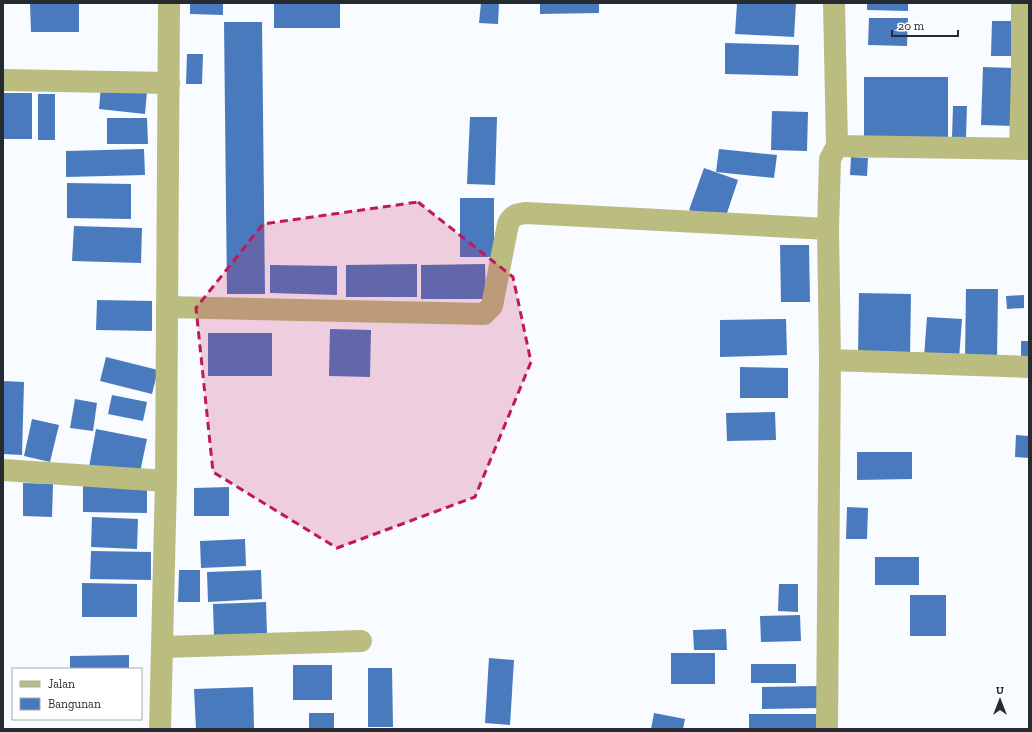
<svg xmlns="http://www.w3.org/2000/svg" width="1032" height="732" font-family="'Zilla Slab',serif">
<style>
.building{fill:#4a7abe}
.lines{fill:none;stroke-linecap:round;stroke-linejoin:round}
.minor{stroke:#bbbc80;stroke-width:22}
.marked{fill:#c2185b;fill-opacity:0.2;stroke:#c2185b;stroke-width:3;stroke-dasharray:8 5;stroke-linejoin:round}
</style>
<rect width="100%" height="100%" fill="#f8fbff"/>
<g class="building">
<path d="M 30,3 L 79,3 L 79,32 L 31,32 Z"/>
<path d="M 190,3 L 223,3 L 223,15 L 190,14 Z"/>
<rect x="274" y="3" width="66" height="25"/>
<path d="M 481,3 L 499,3 L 498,24 L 479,23 Z"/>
<path d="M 540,3 L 599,3 L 599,13 L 540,14 Z"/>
<path d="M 737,3 L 796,3 L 794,37 L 735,34 Z"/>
<path d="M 867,3 L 908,3 L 908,11 L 867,10 Z"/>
<path d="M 869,18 L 908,18 L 907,46 L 868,45 Z"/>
<path d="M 992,21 L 1018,21 L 1017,56 L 991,56 Z"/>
<path d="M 224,22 L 262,22 L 265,294 L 227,294 Z"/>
<path d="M 725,43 L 799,45 L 798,76 L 725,74 Z"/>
<path d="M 187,54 L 203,54 L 202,84 L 186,84 Z"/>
<path d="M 983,67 L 1014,68 L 1013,126 L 981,125 Z"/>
<rect x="864" y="77" width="84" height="63"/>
<path d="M 101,86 L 147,91 L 145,114 L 99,109 Z"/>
<rect x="3" y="93" width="29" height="46"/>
<rect x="38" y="94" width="17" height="46"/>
<path d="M 953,106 L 967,106 L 966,137 L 952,137 Z"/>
<path d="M 772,111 L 808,112 L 807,151 L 771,150 Z"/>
<path d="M 470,117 L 497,117 L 495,185 L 467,184 Z"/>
<path d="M 107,118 L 147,118 L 148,144 L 107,144 Z"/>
<path d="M 144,149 L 145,175 L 66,177 L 66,151 Z"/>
<path d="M 719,149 L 777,155 L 774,178 L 716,172 Z"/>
<path d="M 851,157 L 868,158 L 867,176 L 850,175 Z"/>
<path d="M 704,168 L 738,180 L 724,222 L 689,210 Z"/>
<path d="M 67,183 L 131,184 L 131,219 L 67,218 Z"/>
<rect x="460" y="198" width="34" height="59"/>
<path d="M 74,226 L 142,228 L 141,263 L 72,261 Z"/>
<path d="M 780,245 L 809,245 L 810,302 L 781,302 Z"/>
<path d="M 417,264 L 417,297 L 346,297 L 346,265 Z"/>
<path d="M 485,264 L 486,299 L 421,299 L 421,265 Z"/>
<path d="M 270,265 L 337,266 L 337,295 L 270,293 Z"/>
<path d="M 966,289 L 998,289 L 997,361 L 965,360 Z"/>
<path d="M 859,293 L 911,294 L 910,356 L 858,355 Z"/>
<path d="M 1024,295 L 1024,308 L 1007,309 L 1006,296 Z"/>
<path d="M 97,300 L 152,301 L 152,331 L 96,330 Z"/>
<path d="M 927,317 L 962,319 L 959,359 L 924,357 Z"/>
<path d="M 786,319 L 787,355 L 720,357 L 720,320 Z"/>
<path d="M 330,329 L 371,330 L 370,377 L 329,376 Z"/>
<rect x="208" y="333" width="64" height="43"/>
<rect x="1021" y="341" width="8" height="24"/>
<path d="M 106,357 L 158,370 L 152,394 L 100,381 Z"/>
<path d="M 740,367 L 788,368 L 788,398 L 740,398 Z"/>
<path d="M 3,381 L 24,382 L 22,455 L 3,454 Z"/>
<path d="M 112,395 L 147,402 L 143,421 L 108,414 Z"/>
<path d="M 75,399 L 97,403 L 93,431 L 70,428 Z"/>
<path d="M 775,412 L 776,440 L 727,441 L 726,413 Z"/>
<path d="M 32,419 L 59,425 L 50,462 L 24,456 Z"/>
<path d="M 96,429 L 147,439 L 139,477 L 89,467 Z"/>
<path d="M 1016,435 L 1029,436 L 1029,458 L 1015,457 Z"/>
<path d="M 857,452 L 912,452 L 912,479 L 857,480 Z"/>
<path d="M 23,483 L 53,484 L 52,517 L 23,516 Z"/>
<path d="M 83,484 L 147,485 L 147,513 L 83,512 Z"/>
<path d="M 229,487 L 229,516 L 194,516 L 194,488 Z"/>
<path d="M 847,507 L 868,508 L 867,539 L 846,539 Z"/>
<path d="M 92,517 L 138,519 L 137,549 L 91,547 Z"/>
<path d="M 245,539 L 246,566 L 201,568 L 200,541 Z"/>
<path d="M 91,551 L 151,552 L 151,580 L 90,579 Z"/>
<rect x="875" y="557" width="44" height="28"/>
<path d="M 179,570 L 200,570 L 200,602 L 178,602 Z"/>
<path d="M 261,570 L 262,599 L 208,602 L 207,572 Z"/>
<path d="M 82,583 L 137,584 L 137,617 L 82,617 Z"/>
<path d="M 779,584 L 798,584 L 798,612 L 778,611 Z"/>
<rect x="910" y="595" width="36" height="41"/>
<path d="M 266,602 L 267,635 L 214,637 L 213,604 Z"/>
<path d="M 800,615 L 801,641 L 761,642 L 760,616 Z"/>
<path d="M 726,629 L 727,650 L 694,650 L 693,630 Z"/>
<rect x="671" y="653" width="44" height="31"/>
<path d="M 129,655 L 129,669 L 70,669 L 70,656 Z"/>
<path d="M 489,658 L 514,660 L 510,725 L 485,723 Z"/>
<rect x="751" y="664" width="45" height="19"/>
<rect x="293" y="665" width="39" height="35"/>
<path d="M 368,668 L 392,668 L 393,727 L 368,727 Z"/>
<path d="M 818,686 L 819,708 L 762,709 L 762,687 Z"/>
<path d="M 253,687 L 254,728 L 196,729 L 194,689 Z"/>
<rect x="309" y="713" width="25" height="16"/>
<path d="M 654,713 L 685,719 L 683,729 L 651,729 Z"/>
<path d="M 749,714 L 820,714 L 819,729 L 749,729 Z"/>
</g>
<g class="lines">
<g class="minor">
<path d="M 3,80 L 169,83"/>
<path d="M 837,146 L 1029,149"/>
<path d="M 1020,149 L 1022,72 L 1022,3"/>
<path d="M 167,307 L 484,314 L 492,306 L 508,224 C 512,215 517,214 526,213 L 828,229"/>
<path d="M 830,360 L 1029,367"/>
<path d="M 3,470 L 166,481"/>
<path d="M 162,647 L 361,641"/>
<path d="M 160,729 L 166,481 L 169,3"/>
<path d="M 827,729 L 830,360 L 828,229 L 830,159 L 837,146 L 834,3"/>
</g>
</g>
<path class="marked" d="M 418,202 L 513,277 L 531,362 L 475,497 L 337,548 L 213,472 L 196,308 L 263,224 Z"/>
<rect width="1032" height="732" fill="none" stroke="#262b32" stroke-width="8"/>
<rect x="12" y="668" width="130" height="52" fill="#ffffff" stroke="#a8aaad"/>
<rect x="20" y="681" width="20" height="6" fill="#bbbc80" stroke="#a8aaad"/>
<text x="48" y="688" font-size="12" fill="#262b32">Jalan</text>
<rect x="20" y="698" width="20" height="12" fill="#4a7abe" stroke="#a8aaad"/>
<text x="48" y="708" font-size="12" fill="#262b32">Bangunan</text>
<g transform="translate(1000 700)" stroke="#ffffff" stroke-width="3" paint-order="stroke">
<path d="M0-3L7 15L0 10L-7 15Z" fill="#262b32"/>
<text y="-6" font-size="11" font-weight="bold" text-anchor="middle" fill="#262b32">U</text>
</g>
<path d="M892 30v6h66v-6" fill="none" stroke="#262b32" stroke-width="2"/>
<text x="898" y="30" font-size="12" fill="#262b32" stroke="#ffffff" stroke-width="3" paint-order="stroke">20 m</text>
</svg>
